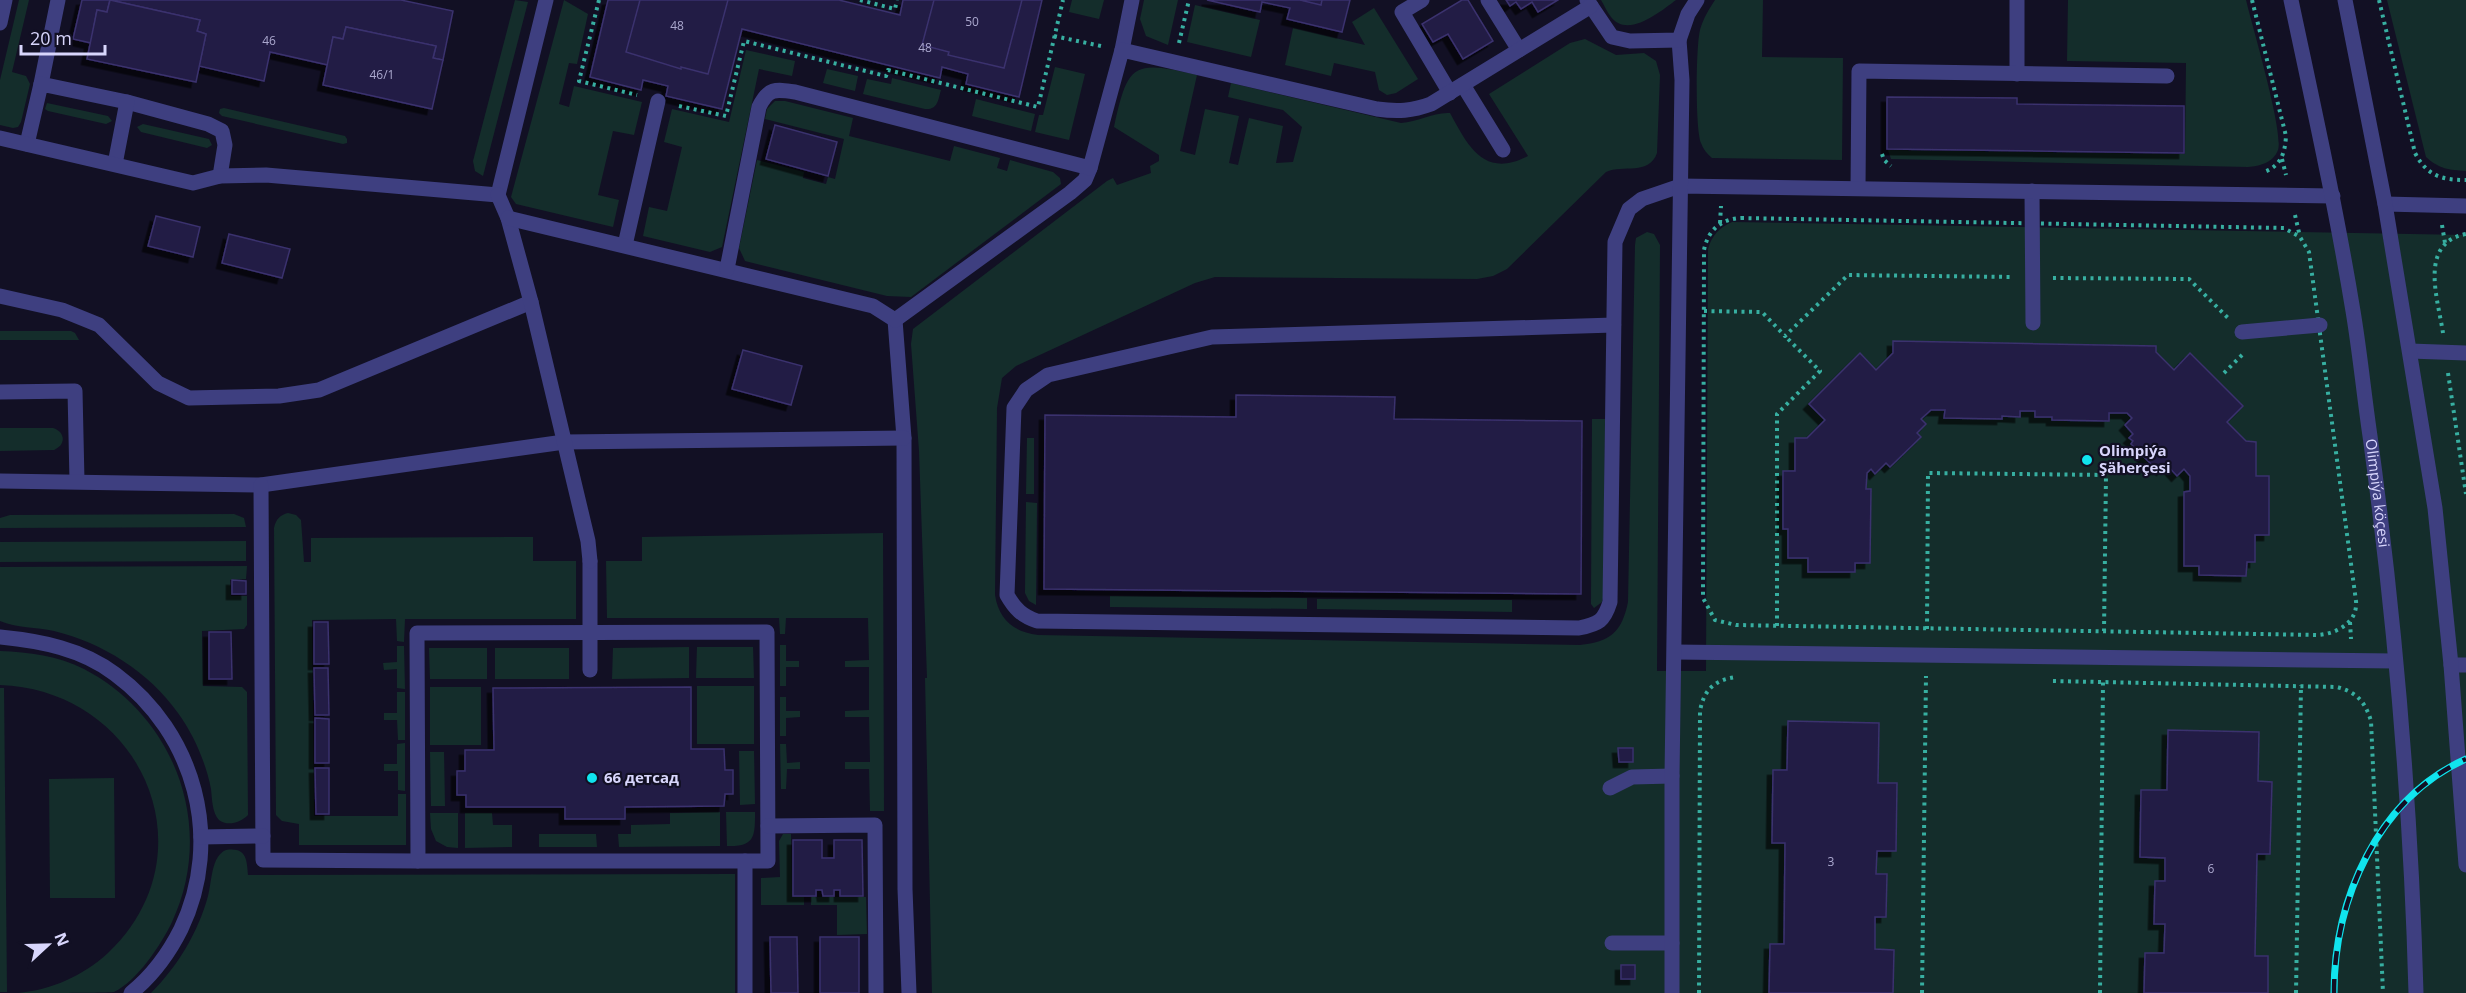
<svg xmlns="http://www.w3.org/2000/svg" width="2466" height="993" font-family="'Open Sans',sans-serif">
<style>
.green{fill:#142d2b}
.building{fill:#231d44;stroke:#3a316e;stroke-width:1.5;filter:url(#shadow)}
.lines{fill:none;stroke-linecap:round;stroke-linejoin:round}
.path{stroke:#37afa1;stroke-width:4;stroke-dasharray:3 4.5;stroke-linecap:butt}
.lane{stroke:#3e3f80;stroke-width:15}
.street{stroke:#3e3f80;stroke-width:15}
.rail-casing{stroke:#10e4ee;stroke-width:7}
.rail{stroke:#121024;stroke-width:4.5;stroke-dasharray:14;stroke-linecap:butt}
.poi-dot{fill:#10e4ee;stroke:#121024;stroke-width:2}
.labels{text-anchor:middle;stroke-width:4.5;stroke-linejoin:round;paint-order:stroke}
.number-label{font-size:12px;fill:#aba8ce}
.poi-label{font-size:15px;font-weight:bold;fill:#d8d6fc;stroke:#121024;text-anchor:start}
.street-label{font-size:15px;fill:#d8d6fc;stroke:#121024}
</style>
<defs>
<filter id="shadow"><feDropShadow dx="-5.5" dy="5.5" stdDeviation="0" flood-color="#0009"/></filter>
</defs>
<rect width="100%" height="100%" fill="#121024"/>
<g class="green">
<path d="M 19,0 L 29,0 L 12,72 L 26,76 L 30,84 L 21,122 L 18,127 L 13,128 L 0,125 L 0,80 Z"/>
<path d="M 515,0 L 528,2 L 483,176 L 475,171 L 473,161 Z"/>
<path d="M 564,0 L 588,14 L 577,64 L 569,63 L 559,104 L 569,107 L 574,86 L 642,102 L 634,135 L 613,131 L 598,195 L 619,200 L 613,227 L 516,204 L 511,197 Z"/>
<path d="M 1072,0 L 1104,0 L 1099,19 L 1069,12 Z"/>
<path d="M 1144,0 L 1178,0 L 1168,45 L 1146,36 L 1140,19 Z"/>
<path d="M 1601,0 L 1676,0 C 1661,11 1628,39 1611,17 C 1607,12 1604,5 1601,0 Z"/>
<path d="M 1715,0 L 1763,0 L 1762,57 L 1843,58 L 1842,160 L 1712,158 C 1707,154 1703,149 1701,143 C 1695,128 1696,46 1700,30 C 1703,19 1709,9 1715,0 Z"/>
<path d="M 2068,0 L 2246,0 C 2252,25 2284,132 2278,150 C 2273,163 2260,166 2248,167 L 1891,159 L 1888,150 L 2185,154 L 2186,63 L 2067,61 Z"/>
<path d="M 2387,0 L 2466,0 L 2466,171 C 2449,170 2439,169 2426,157 Z"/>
<path d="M 1195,5 L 1260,20 L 1251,57 L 1187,42 Z"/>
<path d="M 1374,8 L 1418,79 L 1396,93 L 1387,95 L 1379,90 L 1375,72 L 1334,63 L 1331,76 L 1285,65 L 1293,28 L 1365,45 L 1352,22 Z"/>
<path d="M 1585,39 L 1616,55 L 1644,53 L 1656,61 L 1660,75 L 1657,153 C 1649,176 1623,164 1606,172 L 1507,269 L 1493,276 L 1477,279 L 1215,277 L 1195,283 L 1016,366 L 1002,378 L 997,408 L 995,595 C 999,620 1014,632 1038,635 L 1580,645 C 1610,642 1622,632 1628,602 L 1635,245 L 1636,238 L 1647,232 L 1654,234 L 1660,245 L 1657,671 L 1706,671 L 1708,249 C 1712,235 1719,228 1732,222 L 2466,235 L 2466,993 L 932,993 L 925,678 L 927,678 L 919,451 L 911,344 L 913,329 L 1107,181 L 1113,178 L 1117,185 L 1151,173 L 1150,166 L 1159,161 L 1159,155 L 1114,127 C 1128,63 1133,60 1197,75 L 1180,151 L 1195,155 L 1205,109 L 1239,116 L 1229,163 L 1238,165 L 1249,118 L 1283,126 L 1276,163 L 1293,162 L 1302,127 L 1283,110 L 1228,97 L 1231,83 L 1401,123 C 1418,122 1433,112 1450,113 C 1468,146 1484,179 1528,156 L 1489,94 L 1570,43 Z"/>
<path d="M 746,50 L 795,61 L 792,76 L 759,69 L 722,247 L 710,252 L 643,236 L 649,207 L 667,211 L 682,147 L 664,142 L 672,109 L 729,122 Z"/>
<path d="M 1055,67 L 1085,74 L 1069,140 L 1035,132 L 1039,115 L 1043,115 Z"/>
<path d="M 827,69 L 858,76 L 855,91 L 823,83 Z"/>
<path d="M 892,78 L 941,90 C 938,100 938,110 925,109 L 863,94 L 867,79 L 891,84 Z"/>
<path d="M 976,99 L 1035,114 L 1031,131 L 972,116 Z"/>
<path d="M 775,101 L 785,101 L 853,118 L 849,136 L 950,161 L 954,146 L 1000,158 L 997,168 L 1007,171 L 1010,160 L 1053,172 L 1060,178 L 1061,184 L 911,297 L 887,296 L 745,261 L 739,248 L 757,160 L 804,172 L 803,178 L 826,184 L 828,177 L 835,179 L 844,139 L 765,119 L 767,109 Z"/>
<path d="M 47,103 L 108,116 L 112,121 L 106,124 L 48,111 L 45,109 Z"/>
<path d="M 224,108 L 345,136 L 347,139 L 347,143 L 343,144 L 222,116 L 219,113 L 220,109 Z"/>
<path d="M 143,124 L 209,139 L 212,145 L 207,148 L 141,132 L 137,127 Z"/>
<path d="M 0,331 L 71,331 L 75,333 L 79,340 L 0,340 Z"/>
<path d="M 1592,419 L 1605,419 L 1604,594 L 1602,602 L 1594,608 L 1591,604 Z"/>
<path d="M 0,428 L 53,428 C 66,432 66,446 53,450 L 0,451 Z"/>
<path d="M 1027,438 L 1034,438 L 1034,494 L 1026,494 Z"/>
<path d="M 1026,502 L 1037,503 L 1036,605 L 1029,601 L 1025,593 Z"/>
<path d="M 288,513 L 296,515 L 301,520 L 304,562 L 311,562 L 311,538 L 533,537 L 533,561 L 576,561 L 576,619 L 405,619 L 404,642 L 397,641 L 396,619 L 312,620 L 314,816 L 398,816 L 398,794 L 406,794 L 406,845 L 299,845 L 299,824 L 282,821 L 276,815 L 274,528 C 276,519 280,515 288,513 Z"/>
<path d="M 234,514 L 244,518 L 246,527 L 0,528 L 0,518 L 10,515 Z"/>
<path d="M 883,533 L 884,811 L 870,811 L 869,769 L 845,769 L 845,762 L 870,762 L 869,717 L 845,717 L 845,711 L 869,710 L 869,667 L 845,667 L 845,661 L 869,660 L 868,618 L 786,618 L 785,634 L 780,634 L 779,618 L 607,618 L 606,561 L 642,561 L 642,537 Z"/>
<path d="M 246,541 L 246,561 L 0,562 L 0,542 Z"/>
<path d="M 247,566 L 246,579 L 230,580 L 231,596 L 247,596 L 247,625 L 244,629 L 202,631 L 203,686 L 242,687 L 247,692 L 248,815 C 241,822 228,827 219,820 C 212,813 212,798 211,789 C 206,763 194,735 178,713 C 149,672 103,643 54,631 C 37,627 16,628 0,621 L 0,567 Z"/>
<path d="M 1110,596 L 1307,598 L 1307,609 L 1110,607 Z"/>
<path d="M 1317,599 L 1512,600 L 1512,612 L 1317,609 Z"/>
<path d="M 780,645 L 786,645 L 786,661 L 799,661 L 799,667 L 786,667 L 786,686 L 780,686 Z"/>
<path d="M 397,646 L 404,646 L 405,689 L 397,688 L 397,669 L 384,670 L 383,663 L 397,662 Z"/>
<path d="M 689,647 L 689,678 L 612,679 L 613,648 Z"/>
<path d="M 697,647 L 753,647 L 754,678 L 696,678 Z"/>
<path d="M 429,648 L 487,648 L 487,679 L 430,679 Z"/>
<rect x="495" y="648" width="74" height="31"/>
<path d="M 0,651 C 29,652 58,656 84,669 C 176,717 216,828 172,922 C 161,945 137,981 114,992 C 106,993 33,993 18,993 C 51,990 83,976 108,953 C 213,854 142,690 0,685 Z"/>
<rect x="697" y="686" width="57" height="58"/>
<rect x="430" y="687" width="51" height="58"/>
<path d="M 0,688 L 4,688 L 7,992 L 0,992 Z"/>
<path d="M 397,692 L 405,692 L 405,740 L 398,740 L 397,720 L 384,720 L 384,713 L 397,713 Z"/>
<path d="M 780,697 L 786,697 L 786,711 L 800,711 L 800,717 L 786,718 L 786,736 L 780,736 Z"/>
<path d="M 405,743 L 405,791 L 398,790 L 398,771 L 384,771 L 384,764 L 397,764 L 397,744 Z"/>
<path d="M 780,744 L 786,744 L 787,763 L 800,762 L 800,769 L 787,769 L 786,789 L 781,789 Z"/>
<path d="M 739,751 L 754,751 L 755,804 L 740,805 Z"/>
<path d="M 430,752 L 444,752 L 445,806 L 431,806 Z"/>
<path d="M 114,778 L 115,898 L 50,898 L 49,779 Z"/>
<path d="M 720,812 L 720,846 L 619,847 L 618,834 L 631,834 L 631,825 L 670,824 L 670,813 Z"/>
<path d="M 726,812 L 755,812 C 755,836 755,847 727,846 Z"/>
<path d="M 430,813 L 458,813 L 458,848 L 447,847 L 436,841 L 431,829 Z"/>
<path d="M 465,813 L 492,813 L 493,825 L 512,825 L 512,847 L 465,848 Z"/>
<path d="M 539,834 L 596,834 L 597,847 L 539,847 Z"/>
<path d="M 783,834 L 791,834 L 792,897 L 804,897 L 804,905 L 761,905 L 761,878 L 780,877 L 779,841 Z"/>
<path d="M 226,850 C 246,847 247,859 248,875 L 735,874 L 735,993 L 151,993 C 177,967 198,933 208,896 C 212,882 211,856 226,850 Z"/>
<path d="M 811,897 L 866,897 L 867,934 L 837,935 L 837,905 L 811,905 Z"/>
</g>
<g class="building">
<path d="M 82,0 L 401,0 L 453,11 L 443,60 L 433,58 L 436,46 L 346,27 L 343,39 L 333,37 L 328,65 L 270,52 L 264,81 L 199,66 L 206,34 L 197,31 L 200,20 L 110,0 L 107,12 L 97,10 L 91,43 L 73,39 Z"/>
<path d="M 110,0 L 200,20 L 197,31 L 206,34 L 196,82 L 87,59 L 97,10 L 107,12 Z"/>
<path d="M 608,0 L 839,0 L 900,15 L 903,0 L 1042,0 L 1019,97 L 966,84 L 968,74 L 942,67 L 940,78 L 742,29 L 722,109 L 666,96 L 668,86 L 643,80 L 641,90 L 590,77 Z"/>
<path d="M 640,0 L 728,0 L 708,74 L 681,67 L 681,69 L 626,52 Z"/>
<path d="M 934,0 L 1022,0 L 1004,68 L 948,55 L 949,52 L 922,45 Z"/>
<path d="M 1207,0 L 1350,0 L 1342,32 L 1287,19 L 1290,8 L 1262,2 L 1260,12 Z"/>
<path d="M 1300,0 L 1322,0 L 1321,5 Z"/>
<path d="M 1462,0 L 1468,0 L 1493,41 L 1463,59 L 1448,34 L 1433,42 L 1422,24 Z"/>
<path d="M 1506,0 L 1558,0 L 1538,12 L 1532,2 L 1521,9 L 1516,2 L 1510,6 Z"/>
<path d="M 346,27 L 436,46 L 433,58 L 443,60 L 432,109 L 323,85 L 333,37 L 343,39 Z"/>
<path d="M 1887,97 L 2017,98 L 2017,104 L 2184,106 L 2184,153 L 1887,149 Z"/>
<path d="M 775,125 L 837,142 L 828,176 L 766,159 Z"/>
<path d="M 156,216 L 200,227 L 193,257 L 148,246 Z"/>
<path d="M 229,234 L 290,249 L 282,278 L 222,263 Z"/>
<path d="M 1893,341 L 2156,346 L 2156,352 L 2174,370 L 2190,353 L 2243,406 L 2227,422 L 2246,441 L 2256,442 L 2256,476 L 2269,476 L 2269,535 L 2255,535 L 2255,562 L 2247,562 L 2246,576 L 2199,575 L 2199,566 L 2184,566 L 2184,492 L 2190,491 L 2190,476 L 2184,469 L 2177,476 L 2167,465 L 2162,470 L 2158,466 L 2156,469 L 2131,444 L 2133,441 L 2129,438 L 2133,434 L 2125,425 L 2132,418 L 2127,413 L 2109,413 L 2109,421 L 2052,420 L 2052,417 L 2035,417 L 2035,411 L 2020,411 L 2020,417 L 2002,416 L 2002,419 L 1944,418 L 1945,410 L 1931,410 L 1921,419 L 1926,424 L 1917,433 L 1921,437 L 1890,467 L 1886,463 L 1875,474 L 1871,469 L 1867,473 L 1866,489 L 1871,489 L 1870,563 L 1855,563 L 1855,572 L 1808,572 L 1808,558 L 1788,558 L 1788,529 L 1783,529 L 1783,471 L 1795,471 L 1795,438 L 1807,438 L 1825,420 L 1809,404 L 1860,353 L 1876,370 L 1893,353 Z"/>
<path d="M 743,350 L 802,366 L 791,405 L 732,389 Z"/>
<path d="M 1236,395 L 1395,397 L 1394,419 L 1582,421 L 1581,594 L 1044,589 L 1045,415 L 1236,417 Z"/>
<path d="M 232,580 L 246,581 L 246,594 L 232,594 Z"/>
<path d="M 314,622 L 328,622 L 329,664 L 314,664 Z"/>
<path d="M 209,632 L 231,632 L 232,679 L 209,679 Z"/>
<path d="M 314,668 L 328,668 L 329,715 L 315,715 Z"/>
<path d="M 691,687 L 691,749 L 724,749 L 725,770 L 733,770 L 733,794 L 725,794 L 724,806 L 625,807 L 625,819 L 565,819 L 565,807 L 466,807 L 466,795 L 457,795 L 457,771 L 465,771 L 465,750 L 494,750 L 493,688 Z"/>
<path d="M 315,718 L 329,719 L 329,763 L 315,763 Z"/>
<path d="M 1788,721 L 1879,723 L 1878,783 L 1897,783 L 1896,851 L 1877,851 L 1876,874 L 1887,874 L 1886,917 L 1875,917 L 1875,949 L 1894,950 L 1893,993 L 1769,993 L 1770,944 L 1784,944 L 1785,843 L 1772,843 L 1773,770 L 1787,770 Z"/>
<path d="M 2168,730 L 2259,732 L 2258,781 L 2272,782 L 2270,854 L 2257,854 L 2255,956 L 2268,956 L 2268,993 L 2144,993 L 2145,953 L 2164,953 L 2165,924 L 2154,924 L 2155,881 L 2165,881 L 2165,858 L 2140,857 L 2141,790 L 2167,790 Z"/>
<path d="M 1618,748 L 1633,748 L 1633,762 L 1619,762 Z"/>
<path d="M 315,768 L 329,768 L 329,814 L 316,814 Z"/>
<path d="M 793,840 L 822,840 L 822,858 L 834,858 L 834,840 L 862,840 L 863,896 L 840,896 L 840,890 L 834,890 L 834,896 L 823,896 L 822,890 L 816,890 L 816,896 L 793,896 Z"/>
<path d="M 770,937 L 797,937 L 798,993 L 771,993 Z"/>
<rect x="820" y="937" width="39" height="56"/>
<rect x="1621" y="965" width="14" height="14"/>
</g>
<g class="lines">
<g class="path">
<path d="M 599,0 L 579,81 L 637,95"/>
<path d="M 860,0 L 895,9 L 897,0"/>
<path d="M 2252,0 L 2286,136 C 2285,153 2281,166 2264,172"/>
<path d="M 2379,0 L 2415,153 C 2427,176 2442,180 2466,180"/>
<path d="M 1054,36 L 1101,46"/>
<path d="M 1179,43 L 1189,0"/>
<path d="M 679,106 L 726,116 L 744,41 L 886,76 L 888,70 L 1038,107 L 1063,0"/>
<path d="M 1882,154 L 1884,160 L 1891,166"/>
<path d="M 2282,159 L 2286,175"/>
<path d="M 2295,215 L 2300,237"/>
<path d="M 1741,218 L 2284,228 L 2300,237 L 2309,252 L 2356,601 C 2358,623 2336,634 2317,635 L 1736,625 L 1715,620 L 1703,598 L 1704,250 C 1708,230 1721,219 1741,218 Z"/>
<path d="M 1720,223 L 1721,206"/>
<path d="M 2442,225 L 2445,243"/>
<path d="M 2053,278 L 2189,279 L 2228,318"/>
<path d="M 1704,311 L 1762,312 L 1785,336 L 1848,275 L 2013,277"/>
<path d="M 2443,333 C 2438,299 2418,243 2466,234"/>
<path d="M 2224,373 L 2243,354"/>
<path d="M 2448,373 L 2466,494"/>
<path d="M 2350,622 L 2351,639"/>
<path d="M 1777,626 L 1777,414 L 1820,371 L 1785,336"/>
<path d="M 1927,629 L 1928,473 L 2106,475 L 2104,631"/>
<path d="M 2053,681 L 2337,687 C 2356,692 2365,701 2371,721 L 2383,993"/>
<path d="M 1699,993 L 1700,711 C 1704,689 1715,680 1736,677"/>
<path d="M 1922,993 L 1926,676"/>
<path d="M 2100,993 L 2103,681"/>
<path d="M 2296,993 L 2301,685"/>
</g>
<g class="lane">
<path d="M 2017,0 L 2017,74"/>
<path d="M 1122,50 L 1132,0"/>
<path d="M 41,84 L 58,0"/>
<path d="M 1463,85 L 1503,150"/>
<path d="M 27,144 L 41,84 L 127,102 L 208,124 L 222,131 L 225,145 L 220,176"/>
<path d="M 115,164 L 127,102"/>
<path d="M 1858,188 L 1859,71 L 2167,76"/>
<path d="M 2032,191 L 2033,323"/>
<path d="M 2385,204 L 2466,206"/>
<path d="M 625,245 L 658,101"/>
<path d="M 0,296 L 62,310 L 99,325 L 158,383 L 189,398 L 279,396 L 319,390 L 531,302"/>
<path d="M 895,320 L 904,438 L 905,889 L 909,993"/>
<path d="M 1614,325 L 1212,337 L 1048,375 L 1026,390 L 1014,408 L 1007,595 C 1015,609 1022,616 1037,621 L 1579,628 C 1599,624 1604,621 1610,602 L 1615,242 L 1629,209 L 1642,199 L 1680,186 L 2333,196"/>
<path d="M 2242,332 L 2320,325"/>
<path d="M 2410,351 L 2466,353"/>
<path d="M 0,392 L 75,391 L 77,481"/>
<path d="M 0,481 L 261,485 L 564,442 L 904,438"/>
<path d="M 261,485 L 263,860 L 418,861"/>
<path d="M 590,561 L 590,670"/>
<path d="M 767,632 L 768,861 L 418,861 L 417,633 Z"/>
<path d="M 0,637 C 41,641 82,649 115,674 C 195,733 224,839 181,929 C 169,953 152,976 131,993"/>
<path d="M 1675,652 L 2395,661"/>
<path d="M 2451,665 L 2466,665"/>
<path d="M 1610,788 L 1632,777 L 1672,776"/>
<path d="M 768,826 L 875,825 L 876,993"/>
<path d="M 201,837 L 263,836"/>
<path d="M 745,861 L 745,993"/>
<path d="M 1612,943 L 1672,943"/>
<path d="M 1672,993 L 1672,776 L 1682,80 L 1679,40"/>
</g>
<g class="street">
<path d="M 1422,0 L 1402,12 L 1450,93"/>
<path d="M 1488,0 L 1519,50"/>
<path d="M 1587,0 L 1612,37 L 1630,41 L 1679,40 L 1688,14 L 1697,0"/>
<path id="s1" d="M 2291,0 C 2313,104 2336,207 2353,311 C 2360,353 2364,395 2370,436 C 2395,620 2411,807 2416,993"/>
<path d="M 2345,0 L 2385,204 L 2435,508 L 2451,665 L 2466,865"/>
<path d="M 0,23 L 5,0"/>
<path d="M 0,138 L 193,183 L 220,176 L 266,175 L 498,195 L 546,0"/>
<path d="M 498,195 L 508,218 L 531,302 L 588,541 L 590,561"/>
<path d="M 508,218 L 873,306 L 895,320 L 1070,193 L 1085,180 L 1090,168"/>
<path d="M 727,269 L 759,107 C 768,88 775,89 795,92 L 1090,168 L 1122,50 L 1377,109 C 1398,112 1412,111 1431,104 L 1591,6"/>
</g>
<g class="rail-casing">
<path id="rail" d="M 2334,993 C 2334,900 2377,799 2466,759"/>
</g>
<use href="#rail" class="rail"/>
</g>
<g class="poi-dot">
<circle cx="2087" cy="460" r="6"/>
<circle cx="592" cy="778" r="6"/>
</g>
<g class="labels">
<g class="number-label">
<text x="972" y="26">50</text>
<text x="677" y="30">48</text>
<text x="269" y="45">46</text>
<text x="925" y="52">48</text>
<text x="382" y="79">46/1</text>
<text x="1831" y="866">3</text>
<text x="2211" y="873">6</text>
</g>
<g class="poi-label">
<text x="2099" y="456">Olimpiýa<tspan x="2099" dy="17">Şäherçesi</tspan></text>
<text x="604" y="783">66 детсад</text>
</g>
<g class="street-label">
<text dy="5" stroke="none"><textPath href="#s1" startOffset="501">Olimpiýa köçesi</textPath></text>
</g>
</g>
<g transform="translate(48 945) rotate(68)" stroke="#121024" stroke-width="4.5" paint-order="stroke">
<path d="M0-4.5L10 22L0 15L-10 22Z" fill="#d8d6fc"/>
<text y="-9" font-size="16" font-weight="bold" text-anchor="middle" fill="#d8d6fc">N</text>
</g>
<path d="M21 45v9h84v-9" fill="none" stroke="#d8d6fc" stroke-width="3"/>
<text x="30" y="45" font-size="18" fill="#d8d6fc" stroke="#121024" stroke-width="4.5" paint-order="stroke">20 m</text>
</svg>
